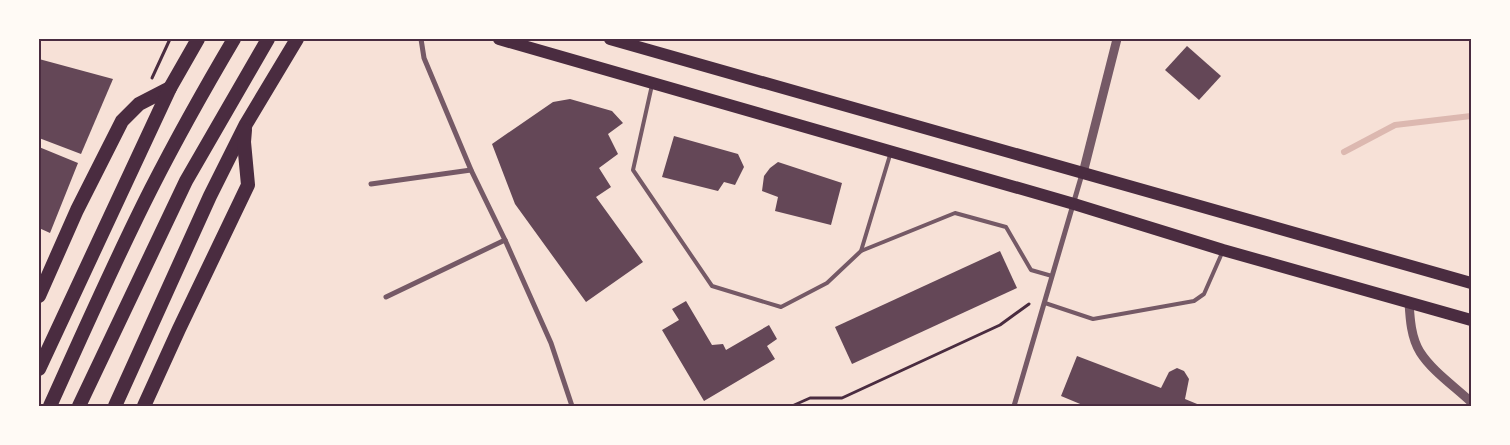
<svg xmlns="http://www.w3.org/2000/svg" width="1510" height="445" font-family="'PT Sans',sans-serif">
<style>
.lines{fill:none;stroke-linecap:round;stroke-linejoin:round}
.stream{stroke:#dcb8b0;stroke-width:6}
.building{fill:#644757}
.path{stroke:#4a2c40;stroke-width:3}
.service{stroke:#755966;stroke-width:4}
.minor{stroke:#755966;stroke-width:5}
.tertiary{stroke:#755966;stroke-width:9}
.primary{stroke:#4a2c40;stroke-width:12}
.trunk{stroke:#4a2c40;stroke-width:14}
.neatline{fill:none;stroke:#4a2c40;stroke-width:2}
</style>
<rect width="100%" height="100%" fill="#f7e1d7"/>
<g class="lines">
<path class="stream" d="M 1344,152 L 1395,125 L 1471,116"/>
</g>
<g class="building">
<path d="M 1187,46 L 1221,76 L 1199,100 L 1165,70 Z"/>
<path d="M 39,59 L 113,79 L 81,154 L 39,138 Z"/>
<path d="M 570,99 L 612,111 L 623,123 L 608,134 L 618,154 L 599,168 L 611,187 L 596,197 L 643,262 L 586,302 L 515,204 L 492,144 L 553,102 Z"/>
<path d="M 674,136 L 738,154 L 744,167 L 735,185 L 724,182 L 718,191 L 662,177 Z"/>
<path d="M 39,147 L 78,163 L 50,233 L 39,228 Z"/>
<path d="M 778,162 L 842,183 L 831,225 L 775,211 L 778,197 L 762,191 L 764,176 L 770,168 Z"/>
<path d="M 1000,251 L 1017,288 L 852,364 L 835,327 Z"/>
<path d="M 686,301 L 712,345 L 723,344 L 726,350 L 769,325 L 777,339 L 767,346 L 775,359 L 704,401 L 662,330 L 679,320 L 672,309 Z"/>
<path d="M 1077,356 L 1161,388 L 1169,372 L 1177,368 L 1184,371 L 1189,379 L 1185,399 L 1202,406 L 1085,406 L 1061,396 Z"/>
</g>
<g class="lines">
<g class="path">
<path d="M 152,78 L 170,39"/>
<path d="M 792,406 L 810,398 L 842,398 L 1000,325 L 1029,304"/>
</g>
<g class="service">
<path d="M 652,85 L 633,170 L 712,286 L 781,307 L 827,283 L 861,251 L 890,155"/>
<path d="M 861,251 L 955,213 L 1006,227 L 1031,270 L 1052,276"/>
<path d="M 1045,303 L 1093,319 L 1194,301 L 1204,294 L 1222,253"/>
</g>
<g class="minor">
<path d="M 421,39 L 424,58 L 471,170 L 505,240 L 551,343 L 572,406"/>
<path d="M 371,184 L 471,170"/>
<path d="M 386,297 L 505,240"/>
<path d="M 1014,406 L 1082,174"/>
</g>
<g class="tertiary">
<path d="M 1083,173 L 1117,39"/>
<path d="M 1409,302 C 1410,319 1411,337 1420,352 C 1432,371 1454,386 1471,402"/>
</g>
<g class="primary">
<path d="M 499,39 L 1074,204 L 1223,250 L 1471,320"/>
<path d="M 610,39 L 1471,283"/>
</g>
<g class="trunk">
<path d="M 39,296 L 77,210 L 122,121 L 139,104 L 170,88"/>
<path d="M 39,369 L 170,88 L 198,39"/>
<path d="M 50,406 C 83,333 115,260 151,189 C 177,138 205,88 234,39"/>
<path d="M 79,406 L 186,181 L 268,39"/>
<path d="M 115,406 L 210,196 L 246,124 L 297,39"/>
<path d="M 144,406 L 179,329 L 248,185 L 244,142 L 245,130"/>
</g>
</g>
<rect width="1510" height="445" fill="none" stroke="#fffaf5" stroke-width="80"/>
<rect x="40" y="40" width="1430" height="365" class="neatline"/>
</svg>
